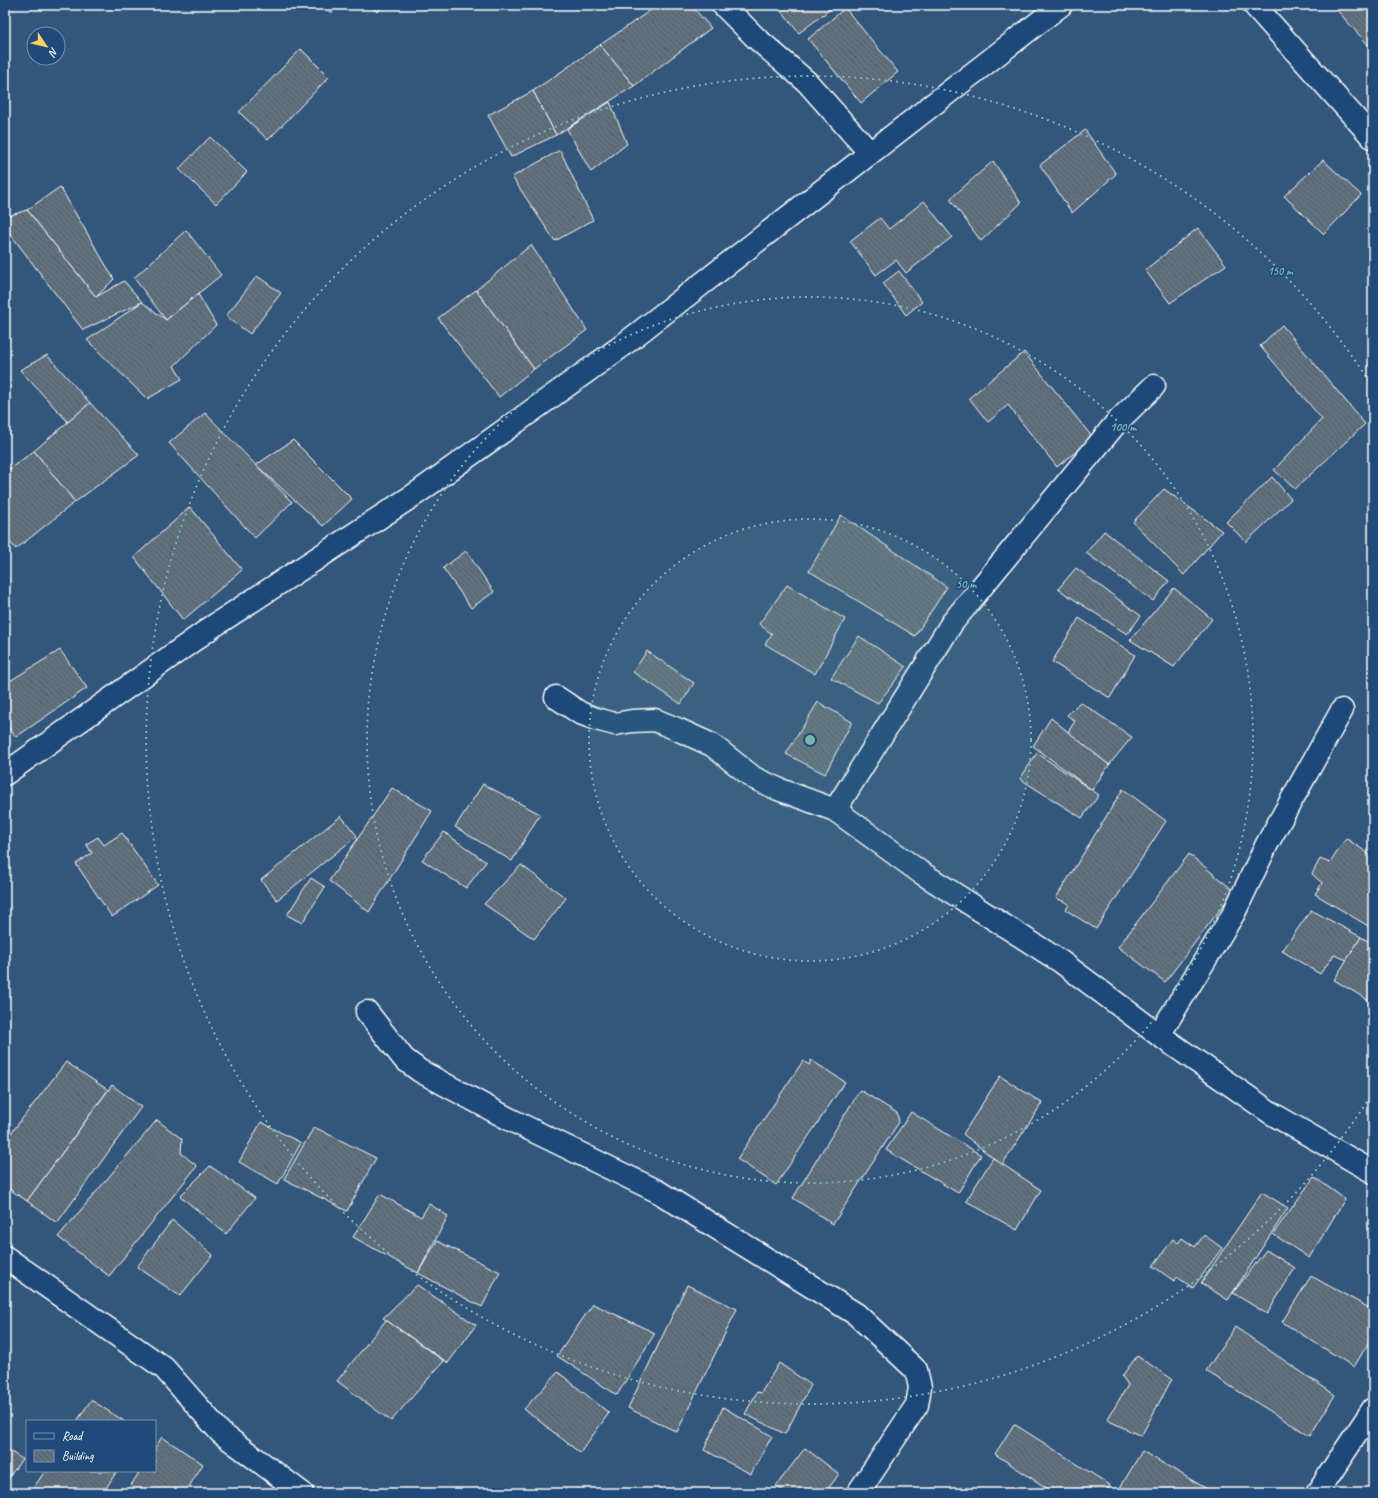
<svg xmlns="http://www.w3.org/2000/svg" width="1378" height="1498" font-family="Caveat,sans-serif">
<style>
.building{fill:url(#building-back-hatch);stroke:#fff}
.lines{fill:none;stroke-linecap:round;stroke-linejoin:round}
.minor-casing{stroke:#fff;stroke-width:25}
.minor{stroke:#1f4a7a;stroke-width:22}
.ring{fill:none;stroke:#7bb4af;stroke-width:2;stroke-dasharray:2 4}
.centre{fill:#7bb4af;stroke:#1f4a7a;stroke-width:2}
.ring-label{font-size:12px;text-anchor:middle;font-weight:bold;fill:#7bb4af;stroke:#1f4a7a;stroke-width:3;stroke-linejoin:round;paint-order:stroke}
</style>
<defs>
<pattern id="building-back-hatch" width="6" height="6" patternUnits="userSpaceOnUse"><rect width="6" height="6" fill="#5f7180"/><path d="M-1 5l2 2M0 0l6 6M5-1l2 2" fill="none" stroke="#545b61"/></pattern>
</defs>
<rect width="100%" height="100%" fill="#32567c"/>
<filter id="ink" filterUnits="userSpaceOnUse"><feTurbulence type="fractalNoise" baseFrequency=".025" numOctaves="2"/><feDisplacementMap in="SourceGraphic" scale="8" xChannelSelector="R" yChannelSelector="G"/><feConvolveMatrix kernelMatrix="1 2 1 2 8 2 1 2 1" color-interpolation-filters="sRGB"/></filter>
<g filter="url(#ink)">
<g class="building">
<path d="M 323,5 L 338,5 L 331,13 Z"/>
<path d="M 369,5 L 384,5 L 377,12 Z"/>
<path d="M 658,5 L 691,5 L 711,28 L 634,86 L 600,45 Z"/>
<path d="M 776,5 L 836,5 L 799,33 Z"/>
<path d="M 1334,5 L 1373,5 L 1373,50 L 1333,6 Z"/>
<path d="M 845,8 L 898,72 L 861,103 L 808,39 Z"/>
<path d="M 600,45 L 634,86 L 556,135 L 533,91 Z"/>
<path d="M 301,49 L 329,77 L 268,140 L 239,112 Z"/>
<path d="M 533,91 L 556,135 L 511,157 L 488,115 Z"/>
<path d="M 610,102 L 627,144 L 591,172 L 567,129 Z"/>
<path d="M 1085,130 L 1116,174 L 1072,213 L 1040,165 Z"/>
<path d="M 210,137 L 247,172 L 216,204 L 179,169 Z"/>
<path d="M 560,150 L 593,220 L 555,241 L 512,177 Z"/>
<path d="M 1323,160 L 1361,195 L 1324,234 L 1284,196 Z"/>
<path d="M 993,161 L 1021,203 L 981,241 L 950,199 Z"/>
<path d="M 60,187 L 114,279 L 96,297 L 27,210 Z"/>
<path d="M 924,201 L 952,237 L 906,273 L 896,260 L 876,275 L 850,241 L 880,218 L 889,229 Z"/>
<path d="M 27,210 L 96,297 L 124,281 L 142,302 L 83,330 L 5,227 L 5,217 Z"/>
<path d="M 1198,228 L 1226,265 L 1170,303 L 1145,270 Z"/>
<path d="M 186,230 L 221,275 L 166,320 L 134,278 Z"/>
<path d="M 531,245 L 587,330 L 534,369 L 476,290 Z"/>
<path d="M 899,271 L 922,302 L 906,315 L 883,283 Z"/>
<path d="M 257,276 L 281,293 L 250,334 L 226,316 Z"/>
<path d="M 476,290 L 534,369 L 499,397 L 438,318 Z"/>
<path d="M 198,294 L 216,325 L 174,366 L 182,379 L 147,399 L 87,340 L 142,302 L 166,320 Z"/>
<path d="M 1282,325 L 1365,424 L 1295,489 L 1274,470 L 1322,419 L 1260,346 Z"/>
<path d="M 1024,352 L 1093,438 L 1057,467 L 1008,405 L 988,422 L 969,398 Z"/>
<path d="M 47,355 L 90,403 L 68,422 L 20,370 Z"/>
<path d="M 90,403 L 139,455 L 75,502 L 34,451 Z"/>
<path d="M 205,413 L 292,502 L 255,538 L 169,443 Z"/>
<path d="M 293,440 L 352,499 L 323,526 L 256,465 Z"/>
<path d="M 34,451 L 75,502 L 16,549 L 5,536 L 5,472 Z"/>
<path d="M 1272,477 L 1291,499 L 1246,542 L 1226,522 Z"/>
<path d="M 1164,489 L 1222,531 L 1184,575 L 1133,522 Z"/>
<path d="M 190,507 L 242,570 L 183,620 L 134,557 Z"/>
<path d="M 841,515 L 947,587 L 915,636 L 809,571 Z"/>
<path d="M 1104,531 L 1169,581 L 1153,601 L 1086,553 Z"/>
<path d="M 466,551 L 494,592 L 471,608 L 443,568 Z"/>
<path d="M 1076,568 L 1141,616 L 1127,634 L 1058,589 Z"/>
<path d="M 787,585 L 845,619 L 815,674 L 765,644 L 772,634 L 759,624 Z"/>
<path d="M 1174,588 L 1212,619 L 1174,667 L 1130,640 Z"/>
<path d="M 1079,618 L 1135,655 L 1110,698 L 1052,662 Z"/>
<path d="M 859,636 L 906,667 L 878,703 L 831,678 Z"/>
<path d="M 60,650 L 87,688 L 16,737 L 5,723 L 5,684 Z"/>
<path d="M 647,651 L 694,683 L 681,704 L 633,672 Z"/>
<path d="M 818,702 L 852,722 L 825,774 L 786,754 Z"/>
<path d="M 1080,702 L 1132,737 L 1109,765 L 1068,732 L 1075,721 L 1067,715 Z"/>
<path d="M 1051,718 L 1109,765 L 1092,790 L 1033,746 Z"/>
<path d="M 1037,753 L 1099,795 L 1082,818 L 1020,779 Z"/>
<path d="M 483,784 L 540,814 L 512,861 L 455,827 Z"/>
<path d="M 392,788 L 432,811 L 369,912 L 329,881 Z"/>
<path d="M 1123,789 L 1166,821 L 1096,929 L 1066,910 L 1069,904 L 1056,898 Z"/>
<path d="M 1373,799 L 1373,812 L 1368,807 Z"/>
<path d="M 341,816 L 357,836 L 277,900 L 261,880 Z"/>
<path d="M 444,832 L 486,862 L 466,888 L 422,860 Z"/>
<path d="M 122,833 L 158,885 L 112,917 L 76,864 L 92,853 L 86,844 L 98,837 L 104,845 Z"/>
<path d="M 1346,838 L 1373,857 L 1373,929 L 1315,894 L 1322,883 L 1312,874 L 1320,859 L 1330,863 Z"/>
<path d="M 1189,854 L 1234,891 L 1165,982 L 1118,947 Z"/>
<path d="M 521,865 L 566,898 L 534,939 L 484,904 Z"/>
<path d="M 311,878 L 325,887 L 302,923 L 287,915 Z"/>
<path d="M 1311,910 L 1361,937 L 1347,960 L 1334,955 L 1320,974 L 1282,951 Z"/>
<path d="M 1361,937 L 1373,944 L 1373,1003 L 1334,980 Z"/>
<path d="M 811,1060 L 845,1082 L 776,1185 L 737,1159 L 803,1061 L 809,1065 Z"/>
<path d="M 66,1062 L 108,1090 L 27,1201 L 5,1186 L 5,1141 Z"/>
<path d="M 1000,1076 L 1042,1103 L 1002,1165 L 963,1134 Z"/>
<path d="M 112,1085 L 141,1107 L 57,1223 L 27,1201 Z"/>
<path d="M 860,1090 L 897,1113 L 899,1122 L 833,1224 L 793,1198 Z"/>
<path d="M 911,1112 L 981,1155 L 958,1193 L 886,1150 Z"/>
<path d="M 157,1120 L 182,1139 L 181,1153 L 197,1166 L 109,1276 L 58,1237 Z"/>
<path d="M 261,1122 L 301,1143 L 278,1184 L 239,1162 Z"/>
<path d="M 314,1127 L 376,1158 L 347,1211 L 284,1179 Z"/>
<path d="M 993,1158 L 1041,1190 L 1017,1230 L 966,1201 Z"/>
<path d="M 210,1166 L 255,1198 L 226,1234 L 180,1196 Z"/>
<path d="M 1314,1177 L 1345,1199 L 1309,1258 L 1273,1234 Z"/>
<path d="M 1262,1192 L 1288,1208 L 1228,1300 L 1201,1283 Z"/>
<path d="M 380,1194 L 421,1217 L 429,1204 L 448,1216 L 418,1273 L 353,1237 Z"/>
<path d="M 172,1220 L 213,1255 L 180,1296 L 137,1267 Z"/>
<path d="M 1204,1235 L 1222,1248 L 1193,1288 L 1177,1277 L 1174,1281 L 1153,1266 L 1173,1239 L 1178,1243 L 1182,1238 L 1195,1247 Z"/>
<path d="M 437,1241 L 500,1272 L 482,1307 L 418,1273 Z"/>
<path d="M 1266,1250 L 1295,1268 L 1267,1314 L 1233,1293 Z"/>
<path d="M 1311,1276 L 1373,1310 L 1373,1335 L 1354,1367 L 1282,1322 Z"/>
<path d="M 417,1285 L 476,1325 L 448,1363 L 383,1318 Z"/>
<path d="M 687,1285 L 737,1309 L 677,1432 L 628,1408 Z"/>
<path d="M 593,1304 L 655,1333 L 617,1395 L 557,1356 Z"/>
<path d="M 386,1320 L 444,1361 L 391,1421 L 337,1381 Z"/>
<path d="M 1235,1327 L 1335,1395 L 1310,1436 L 1206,1371 Z"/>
<path d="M 1137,1356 L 1172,1379 L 1141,1436 L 1107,1420 L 1128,1385 L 1122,1376 Z"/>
<path d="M 779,1363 L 811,1385 L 785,1434 L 745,1414 L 757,1392 L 761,1393 Z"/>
<path d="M 558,1372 L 609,1413 L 580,1453 L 524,1409 Z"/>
<path d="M 91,1400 L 124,1421 L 77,1421 Z"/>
<path d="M 723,1407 L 772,1436 L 751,1474 L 704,1450 Z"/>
<path d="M 1014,1424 L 1110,1485 L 1105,1493 L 1054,1493 L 995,1454 Z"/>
<path d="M 162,1437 L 203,1464 L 185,1493 L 126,1493 L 140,1471 L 155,1471 L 155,1448 Z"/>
<path d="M 5,1448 L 22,1459 L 5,1483 Z"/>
<path d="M 805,1448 L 839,1474 L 825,1493 L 786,1493 L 776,1486 Z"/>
<path d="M 1142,1451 L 1214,1493 L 1117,1493 Z"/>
<path d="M 45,1471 L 117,1471 L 103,1493 L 30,1493 Z"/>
</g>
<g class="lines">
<g class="minor-casing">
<g id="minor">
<path d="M 723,5 L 756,38 L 807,82 L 870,153"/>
<path d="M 1254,5 L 1373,138"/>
<path d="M 556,697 L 580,713 L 596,719 L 615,724 L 632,721 L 655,720 L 679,730 L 712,745 L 754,778 L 778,789 L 835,810 L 920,872 L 1060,961 L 1159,1035 L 1271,1113 L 1373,1172"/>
<path d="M 5,774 L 212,627 L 417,493 L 618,349 L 1061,5"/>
<path d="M 835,810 L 952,623 L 1117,422 L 1154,386"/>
<path d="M 367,1012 L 404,1059 L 420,1071 L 511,1120 L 657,1191 L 856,1314 L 916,1370 L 920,1387 L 917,1405 L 858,1493"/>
<path d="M 1159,1035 L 1234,913 L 1267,844 L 1342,710"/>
<path d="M 5,1257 L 164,1368 L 221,1433 L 302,1493"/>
<path d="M 1317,1493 L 1373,1409"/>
</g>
</g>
<use href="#minor" class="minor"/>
</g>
</g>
<circle cx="810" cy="740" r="221" fill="#7bb4af" fill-opacity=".12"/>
<g class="ring">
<circle cx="810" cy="740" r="221"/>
<circle cx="810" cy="740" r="443"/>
<path d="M1370 1097A664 664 0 1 1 1370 383"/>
</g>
<circle cx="810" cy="740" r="6" class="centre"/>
<g class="ring-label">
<text x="1280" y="275">150 m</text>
<text x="1123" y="431">100 m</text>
<text x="966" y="588">50 m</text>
</g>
<rect width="1378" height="1498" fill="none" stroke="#1f4a7a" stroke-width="20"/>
<rect x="10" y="10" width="1358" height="1478" fill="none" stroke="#fff" stroke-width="1.5" filter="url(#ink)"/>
<rect x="26" y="1420" width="130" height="52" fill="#1f4a7a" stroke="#7992af"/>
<rect x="34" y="1433" width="20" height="6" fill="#1f4a7a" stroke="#7992af"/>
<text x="62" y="1440" font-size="12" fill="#ffffff">Road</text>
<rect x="34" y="1450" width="20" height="12" fill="url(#building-back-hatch)" stroke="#7992af"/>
<text x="62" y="1460" font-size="12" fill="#ffffff">Building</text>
<g transform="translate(46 46) rotate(125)"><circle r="19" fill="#1f4a7a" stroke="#7992af"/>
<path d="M0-3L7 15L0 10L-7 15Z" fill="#ffd166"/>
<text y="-6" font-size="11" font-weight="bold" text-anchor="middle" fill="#ffffff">N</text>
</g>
</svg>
